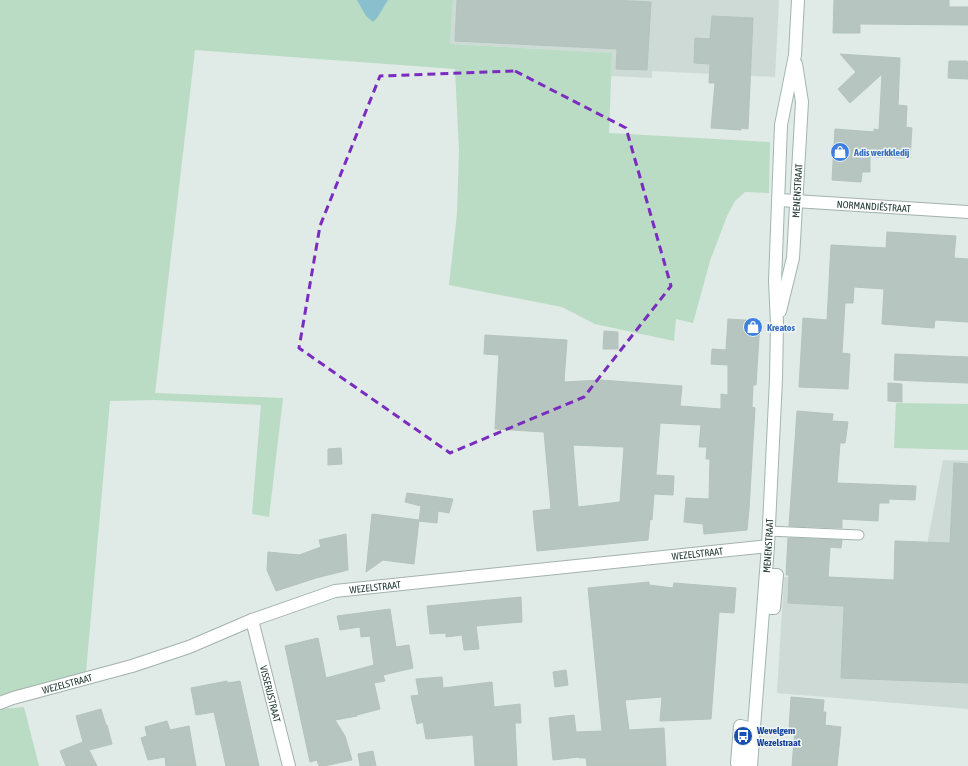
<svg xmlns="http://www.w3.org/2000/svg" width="968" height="766" font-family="'Asap Condensed',sans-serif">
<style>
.built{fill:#cedad5}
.green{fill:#badbc4}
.water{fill:#8ac0cd}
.building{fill:#b6c5bf;stroke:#b3c4bd;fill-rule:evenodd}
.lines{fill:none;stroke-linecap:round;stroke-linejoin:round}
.lane-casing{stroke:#a3b2ad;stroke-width:11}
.street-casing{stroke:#a3b2ad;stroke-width:14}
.secondary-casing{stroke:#a0b6af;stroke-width:14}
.lane{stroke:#fff;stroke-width:9}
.street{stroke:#fff;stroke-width:12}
.secondary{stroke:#fff;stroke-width:12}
.marked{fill:none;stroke:#7b2cbf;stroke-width:3;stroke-dasharray:8 5;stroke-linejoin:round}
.labels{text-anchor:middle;stroke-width:3;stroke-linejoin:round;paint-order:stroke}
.shop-label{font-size:10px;font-weight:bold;fill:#366cbe;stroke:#f0f7f4;text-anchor:start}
.street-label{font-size:10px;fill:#223a34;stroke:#f0f7f4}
.transit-label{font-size:10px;font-weight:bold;fill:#164399;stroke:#f0f7f4;text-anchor:start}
</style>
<rect width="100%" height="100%" fill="#e0eae6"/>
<g class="built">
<path d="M 453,0 L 779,0 L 775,77 L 652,71 L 652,78 L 611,76 L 612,53 L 450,44 Z"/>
<path d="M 943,460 L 968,461 L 968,709 L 777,693 L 784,577 L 928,585 L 928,539 Z"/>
</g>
<g class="green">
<path d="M 0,0 L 453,0 L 450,44 L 612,53 L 609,133 L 770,142 L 769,193 L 745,192 L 735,201 L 727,216 L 710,261 L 693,323 L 676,319 L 674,341 L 595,324 L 562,307 L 449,285 L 457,214 L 459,150 L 455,69 L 195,50 L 155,393 L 283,398 L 269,517 L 252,514 L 261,405 L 155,400 L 110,401 L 86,672 L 0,697 Z"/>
<path d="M 896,403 L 968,404 L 968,450 L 894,448 Z"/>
<path d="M 24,707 L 39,766 L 0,766 L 0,709 Z"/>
</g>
<path class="water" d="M 357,0 L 388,0 L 377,18 L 373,22 L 366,16 Z"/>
<g class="building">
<path d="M 457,0 L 613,0 L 651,2 L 647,70 L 616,69 L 617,49 L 455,41 Z"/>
<path d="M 834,0 L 949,0 L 949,7 L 968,7 L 968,25 L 860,24 L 860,33 L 833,33 Z"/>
<path d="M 712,16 L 753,18 L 748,129 L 741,128 L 741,130 L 711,128 L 715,83 L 709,83 L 710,64 L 694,63 L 695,38 L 710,39 Z"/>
<path d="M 840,54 L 900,58 L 898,105 L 907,106 L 906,127 L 912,128 L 910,158 L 870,157 L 870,172 L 862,172 L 861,182 L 832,180 L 835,129 L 874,132 L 874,129 L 879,130 L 882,74 L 850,103 L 838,89 L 856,72 Z"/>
<path d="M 949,61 L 967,61 L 968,63 L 968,79 L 948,78 Z"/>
<path d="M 887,232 L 956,236 L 954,258 L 968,259 L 968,322 L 935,320 L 934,328 L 882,324 L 884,289 L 854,287 L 853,303 L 845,303 L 842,353 L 850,354 L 848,389 L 799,387 L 803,318 L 827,320 L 831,245 L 886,248 Z"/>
<path d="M 728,319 L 760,321 L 756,385 L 753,385 L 752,407 L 755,408 L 749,509 L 747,530 L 704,534 L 703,524 L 684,522 L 686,498 L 709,499 L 710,459 L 706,459 L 707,447 L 699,447 L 701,425 L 660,423 L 656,475 L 674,476 L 673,495 L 654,494 L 652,520 L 650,519 L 648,540 L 537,551 L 533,511 L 551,509 L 544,432 L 495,429 L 499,355 L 484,354 L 485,335 L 567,340 L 564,382 L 601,380 L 682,386 L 680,406 L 721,409 L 721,394 L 728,395 L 728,365 L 711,364 L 712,349 L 726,350 ZM 573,445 L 624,447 L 620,502 L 578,507 Z"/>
<path d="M 604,331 L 618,332 L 618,349 L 603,349 Z"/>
<path d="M 895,354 L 968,357 L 968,383 L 894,380 Z"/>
<path d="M 888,383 L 902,384 L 902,402 L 888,401 Z"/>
<path d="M 797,411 L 833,414 L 832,421 L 848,422 L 845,443 L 840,443 L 837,483 L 916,486 L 915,500 L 889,499 L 889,503 L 879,503 L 878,521 L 842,519 L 842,528 L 789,526 Z"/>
<path d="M 341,448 L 342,464 L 328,465 L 328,449 Z"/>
<path d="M 954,463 L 968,464 L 968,683 L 841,678 L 844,606 L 788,603 L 789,575 L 786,575 L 788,538 L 842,540 L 841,548 L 830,547 L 828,577 L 894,580 L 895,541 L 950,543 Z"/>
<path d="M 407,493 L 453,499 L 449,513 L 438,511 L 437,523 L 419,521 L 421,506 L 405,502 Z"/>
<path d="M 372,514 L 419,520 L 414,564 L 383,560 L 366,572 Z"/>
<path d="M 346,534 L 348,570 L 316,578 L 276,591 L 267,570 L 268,552 L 299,555 L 321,547 L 319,540 Z"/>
<path d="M 649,582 L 649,585 L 673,588 L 674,583 L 736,588 L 734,613 L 719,612 L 711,719 L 660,721 L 662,697 L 625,700 L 629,730 L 664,728 L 666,766 L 587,766 L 586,758 L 579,758 L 579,757 L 553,760 L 549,718 L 574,715 L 576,732 L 602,731 L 588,588 Z"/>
<path d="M 521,597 L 522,622 L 476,626 L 479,649 L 464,650 L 462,635 L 446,637 L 446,633 L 430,634 L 427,606 Z"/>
<path d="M 390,609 L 396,647 L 409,645 L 413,668 L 383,675 L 385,681 L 374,683 L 380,709 L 357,715 L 357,716 L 335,720 L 345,736 L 352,760 L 324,766 L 319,766 L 317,760 L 310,762 L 285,646 L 318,638 L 326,678 L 374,665 L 370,636 L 361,637 L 360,627 L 340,630 L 337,616 Z"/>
<path d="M 566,670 L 568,685 L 555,687 L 553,672 Z"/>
<path d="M 442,677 L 443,688 L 492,682 L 494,707 L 520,704 L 521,723 L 515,723 L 517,766 L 475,766 L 473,735 L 426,739 L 423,722 L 417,724 L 411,696 L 419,695 L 416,679 Z"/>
<path d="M 227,681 L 228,683 L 240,681 L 259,766 L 226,766 L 214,712 L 196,715 L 191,688 Z"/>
<path d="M 791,697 L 824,700 L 823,712 L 826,712 L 825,725 L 841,727 L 837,766 L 792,766 L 795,730 L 789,730 Z"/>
<path d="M 101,709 L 106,725 L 107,725 L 112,744 L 89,750 L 97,766 L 66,766 L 60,751 L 83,742 L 76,716 Z"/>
<path d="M 167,721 L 170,730 L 189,726 L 196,766 L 166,766 L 165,757 L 148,760 L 141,738 L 147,736 L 145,727 Z"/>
<path d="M 373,751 L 376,766 L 360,766 L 358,754 Z"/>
</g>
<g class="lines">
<g class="lane-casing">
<path id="lane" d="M 768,531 L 859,535"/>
</g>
<g class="street-casing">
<g id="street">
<path id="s1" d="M 779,200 L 968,212"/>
<path d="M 773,575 L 777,575 L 774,608 L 770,608 L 769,607 L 771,576 Z"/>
<path id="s2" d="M 252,620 L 289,766"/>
<path id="s3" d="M 0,703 L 13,698 L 132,666 L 189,647 L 252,620 L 335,591 L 768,546"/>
<path d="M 740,726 L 745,727 L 742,762 L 741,763 L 737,763 Z"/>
</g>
</g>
<g class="secondary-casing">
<g id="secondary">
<path id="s4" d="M 780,311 L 793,258 L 802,102 L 796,64"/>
<path id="s5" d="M 751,766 L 768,546 L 776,379 L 777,324 L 775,281 L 781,125 L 795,55 L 798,0"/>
</g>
</g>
<use href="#lane" class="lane"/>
<use href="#street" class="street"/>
<use href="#secondary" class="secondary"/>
</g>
<path class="marked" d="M 515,71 L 626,128 L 671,286 L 584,397 L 450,453 L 299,348 L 320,226 L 380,76 Z"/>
<defs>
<g id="shop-disc" transform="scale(1)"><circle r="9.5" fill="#3f7fe0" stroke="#f0f7f4"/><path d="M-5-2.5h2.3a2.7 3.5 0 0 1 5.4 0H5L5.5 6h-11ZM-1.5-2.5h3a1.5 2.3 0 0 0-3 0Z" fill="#fff"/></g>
<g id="bus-disc" transform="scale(1)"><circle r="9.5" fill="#1a4fb4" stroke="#f0f7f4"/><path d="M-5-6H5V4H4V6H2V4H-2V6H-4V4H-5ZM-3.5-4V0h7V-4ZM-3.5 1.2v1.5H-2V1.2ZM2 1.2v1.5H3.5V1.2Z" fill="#fff"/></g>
</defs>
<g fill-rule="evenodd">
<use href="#shop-disc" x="840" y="152"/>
<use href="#shop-disc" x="753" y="327"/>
<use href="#bus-disc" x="743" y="736"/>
</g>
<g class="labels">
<g class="shop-label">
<text x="854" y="156">Adis werkkledij</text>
<text x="767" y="331">Kreatos</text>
</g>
<g class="street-label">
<text dy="4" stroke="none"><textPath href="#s4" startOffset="122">MENENSTRAAT</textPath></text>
<text dy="4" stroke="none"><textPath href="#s1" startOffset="95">NORMANDIËSTRAAT</textPath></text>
<text dy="4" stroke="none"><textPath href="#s5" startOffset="221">MENENSTRAAT</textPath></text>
<text dy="4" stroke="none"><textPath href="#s3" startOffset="718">WEZELSTRAAT</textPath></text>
<text dy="4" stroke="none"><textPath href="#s3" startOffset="394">WEZELSTRAAT</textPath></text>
<text dy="4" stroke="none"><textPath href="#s3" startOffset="70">WEZELSTRAAT</textPath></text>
<text dy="4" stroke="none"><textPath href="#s2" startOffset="76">VISSERIJSTRAAT</textPath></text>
</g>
<g class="transit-label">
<text x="757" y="734">Wevelgem<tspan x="757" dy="12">Wezelstraat</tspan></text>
</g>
</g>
</svg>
